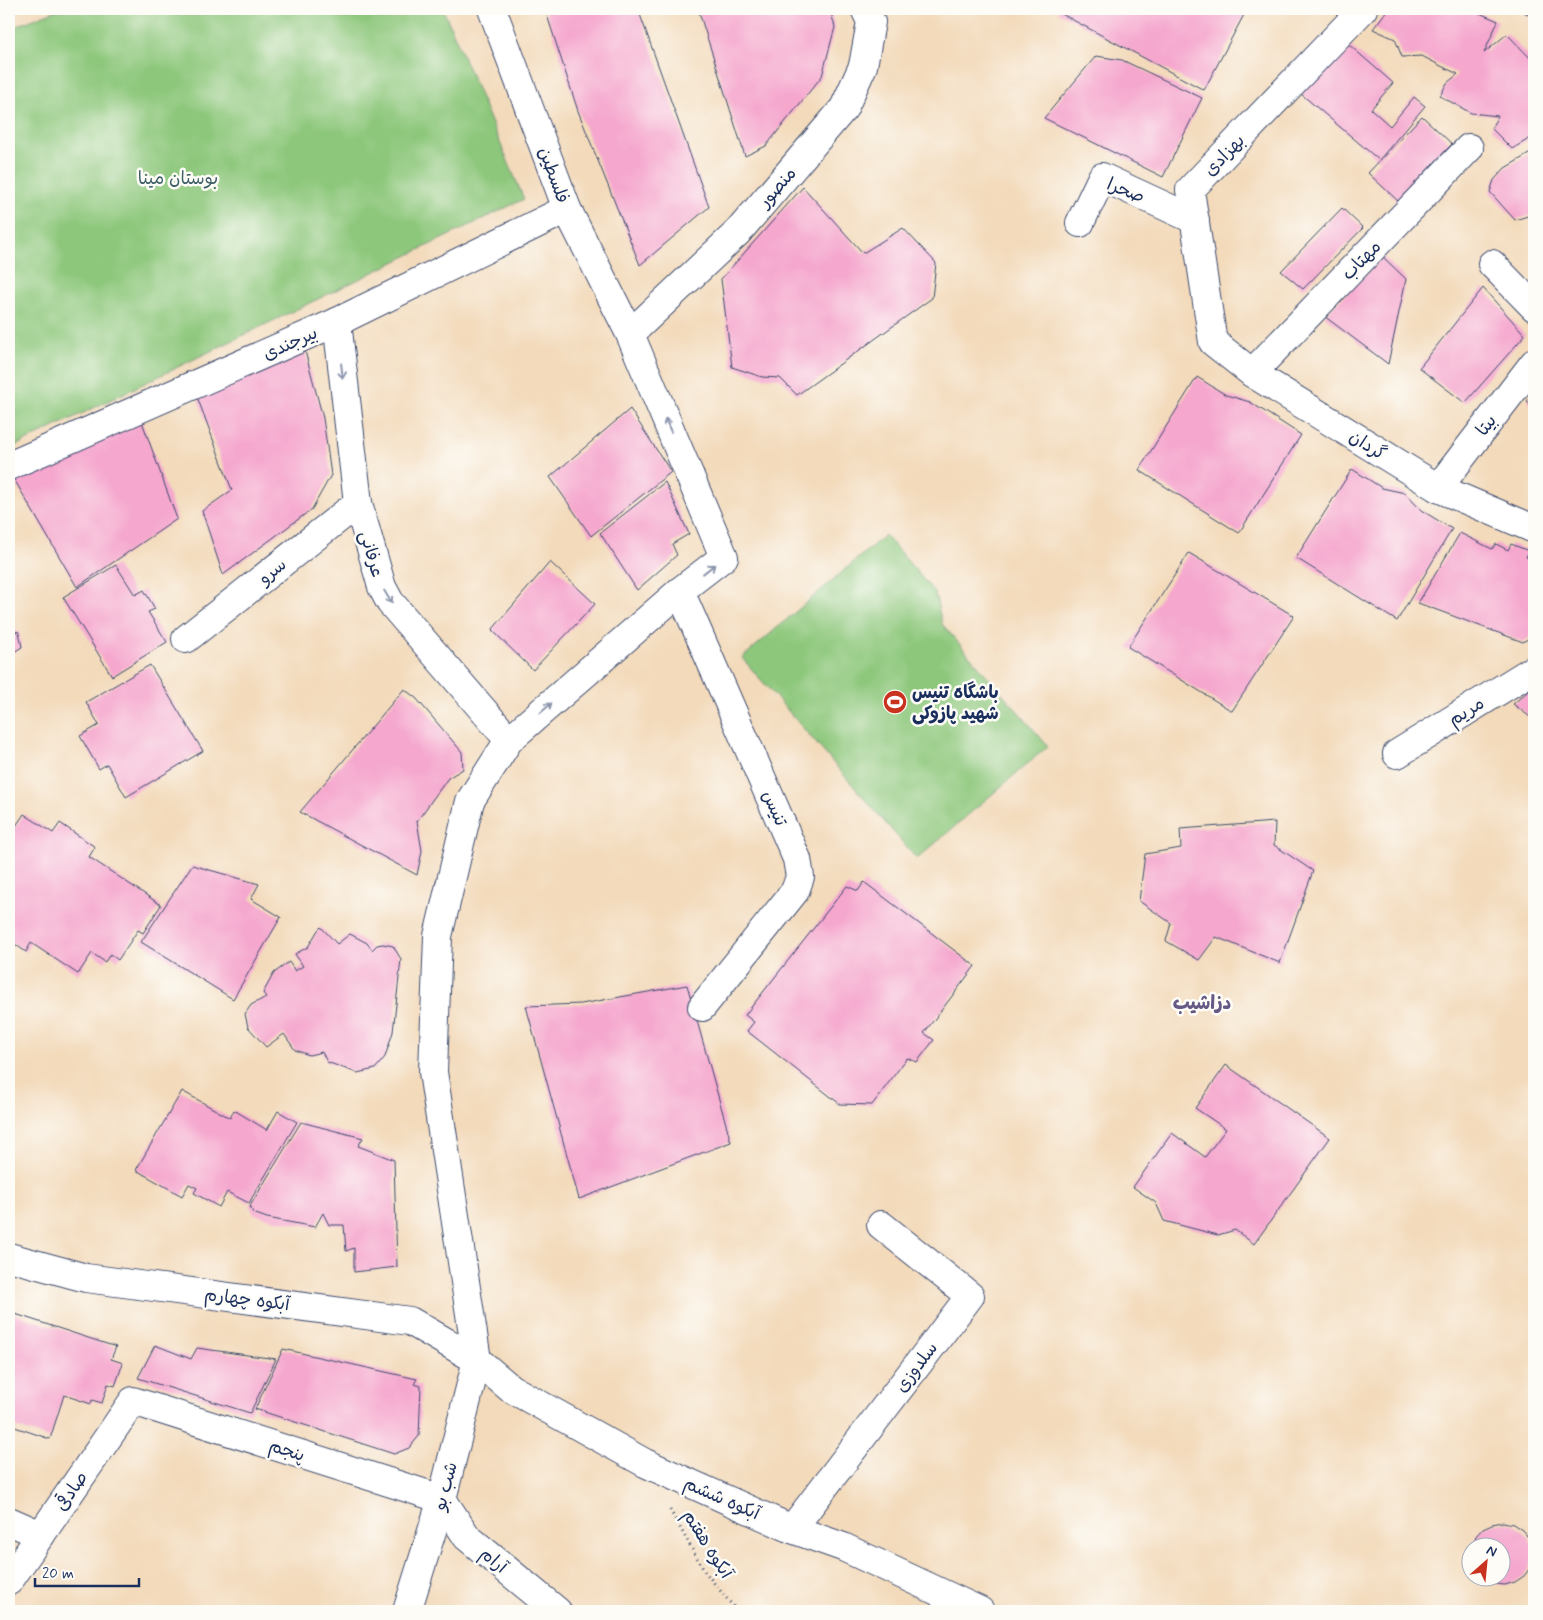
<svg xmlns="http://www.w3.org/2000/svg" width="1543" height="1620" font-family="Mynerve,'Playpen Sans Arabic',sans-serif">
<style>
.green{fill:#8dc77b;stroke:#547b6c}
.building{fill:#f5a7ce}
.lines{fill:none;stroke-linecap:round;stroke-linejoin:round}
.street-casing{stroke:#3b496c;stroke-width:30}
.path{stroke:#3b496c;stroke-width:3;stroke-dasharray:1 4;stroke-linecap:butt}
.street{stroke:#fff;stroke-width:28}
.oneway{stroke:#8d97ae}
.labels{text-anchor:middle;stroke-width:5;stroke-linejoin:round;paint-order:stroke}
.street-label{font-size:18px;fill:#1b2f5e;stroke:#fdfcf7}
.park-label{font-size:18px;fill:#3d5d67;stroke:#fdfcf7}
.poi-label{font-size:18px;font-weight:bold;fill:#1b2f5e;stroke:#fdfcf7;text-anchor:start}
.neighbourhood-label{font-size:19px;font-weight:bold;fill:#675985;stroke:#fdfcf7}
</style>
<rect width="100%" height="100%" fill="#fdfcf7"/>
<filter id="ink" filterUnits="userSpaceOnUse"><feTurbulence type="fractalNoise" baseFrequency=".02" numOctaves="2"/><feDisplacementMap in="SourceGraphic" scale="10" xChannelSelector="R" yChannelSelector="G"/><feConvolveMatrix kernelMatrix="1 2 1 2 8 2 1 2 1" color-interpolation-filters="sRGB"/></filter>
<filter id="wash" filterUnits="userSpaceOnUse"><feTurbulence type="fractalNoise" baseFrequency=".0096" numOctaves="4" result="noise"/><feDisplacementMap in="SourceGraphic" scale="20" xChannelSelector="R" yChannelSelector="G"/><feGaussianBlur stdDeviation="1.12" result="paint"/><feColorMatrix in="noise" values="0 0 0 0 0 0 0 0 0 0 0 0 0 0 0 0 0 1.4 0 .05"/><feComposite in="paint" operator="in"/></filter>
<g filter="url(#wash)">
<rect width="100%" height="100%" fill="#f3dabb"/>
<g class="green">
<path d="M 59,9 L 443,9 L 524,199 L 9,449 L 9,29 Z"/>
<path d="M 885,535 L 935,593 L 942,624 L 1048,746 L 917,859 L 742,658 Z"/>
</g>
<g id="blocks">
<g class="building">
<path d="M 545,9 L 638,9 L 709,207 L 640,265 L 578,111 Z"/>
<path d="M 698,9 L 830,9 L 835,27 L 822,76 L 766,146 L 745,156 Z"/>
<path d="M 1060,9 L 1247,9 L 1204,90 L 1058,12 Z"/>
<path d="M 1388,9 L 1470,9 L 1498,21 L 1484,53 L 1507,34 L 1534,62 L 1534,136 L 1512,149 L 1491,128 L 1498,116 L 1471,113 L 1440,96 L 1447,83 L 1458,74 L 1441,66 L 1422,56 L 1402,57 L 1395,39 L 1373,29 Z"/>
<path d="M 1520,9 L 1534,9 L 1534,19 Z"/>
<path d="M 1339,36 L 1393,83 L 1371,109 L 1390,126 L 1414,97 L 1425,106 L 1379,160 L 1294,88 Z"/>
<path d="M 1096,56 L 1122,60 L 1202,98 L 1163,177 L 1044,118 Z"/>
<path d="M 1422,116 L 1452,144 L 1398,201 L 1368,173 Z"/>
<path d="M 1534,151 L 1534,214 L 1515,220 L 1490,192 L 1494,180 L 1505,168 Z"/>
<path d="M 803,187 L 863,253 L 903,228 L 936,263 L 932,298 L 797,395 L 780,378 L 762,377 L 732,367 L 721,279 Z"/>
<path d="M 1342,208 L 1363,228 L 1303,289 L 1281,271 Z"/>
<path d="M 1383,257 L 1406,279 L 1388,364 L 1324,316 Z"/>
<path d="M 1483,288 L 1525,335 L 1465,403 L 1419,368 Z"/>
<path d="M 305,351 L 323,418 L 331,475 L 312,509 L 223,575 L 202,511 L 232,490 L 196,394 Z"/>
<path d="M 1197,377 L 1226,395 L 1250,402 L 1301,435 L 1239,533 L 1139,470 Z"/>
<path d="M 1534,393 L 1534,409 L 1527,401 Z"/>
<path d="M 630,409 L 671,472 L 591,536 L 550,477 Z"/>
<path d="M 140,416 L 177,519 L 77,587 L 11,474 Z"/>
<path d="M 1352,469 L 1382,488 L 1405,493 L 1421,510 L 1452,529 L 1397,621 L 1296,558 Z"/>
<path d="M 665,482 L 689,534 L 672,544 L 677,555 L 637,590 L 600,533 Z"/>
<path d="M 1460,533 L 1492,549 L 1496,544 L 1508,550 L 1511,544 L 1529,551 L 1526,557 L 1534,560 L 1534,635 L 1523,642 L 1418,603 Z"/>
<path d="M 1189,553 L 1294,616 L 1232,711 L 1128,647 Z"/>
<path d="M 550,562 L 595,604 L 533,670 L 492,630 Z"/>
<path d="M 116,565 L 135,595 L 144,590 L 155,609 L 148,612 L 167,642 L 112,676 L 63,597 Z"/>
<path d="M 9,625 L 12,631 L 19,632 L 22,647 L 9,655 Z"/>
<path d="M 150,665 L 203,751 L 126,797 L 107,764 L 99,769 L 80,736 L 99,725 L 86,702 Z"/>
<path d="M 1534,686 L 1534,720 L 1513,704 Z"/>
<path d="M 404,689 L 416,698 L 462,752 L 463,769 L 448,778 L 417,821 L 422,851 L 417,875 L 300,812 Z"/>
<path d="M 24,814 L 53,833 L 60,823 L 95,847 L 89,857 L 161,905 L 143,933 L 138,930 L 118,960 L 110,954 L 105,962 L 92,953 L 78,974 L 31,943 L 26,952 L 9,940 L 9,836 Z"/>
<path d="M 1275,822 L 1274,845 L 1313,871 L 1280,963 L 1216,937 L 1199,960 L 1166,941 L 1171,923 L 1139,901 L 1145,854 L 1181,848 L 1180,829 Z"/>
<path d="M 192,865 L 259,884 L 251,899 L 281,917 L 233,999 L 141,942 Z"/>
<path d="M 864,882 L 975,966 L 924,1033 L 934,1040 L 917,1062 L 907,1058 L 872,1105 L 840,1104 L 747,1031 L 754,1022 L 745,1015 L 847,886 L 858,891 Z"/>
<path d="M 321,927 L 337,944 L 350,934 L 367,943 L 372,950 L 377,945 L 383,944 L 393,946 L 401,959 L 393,1032 L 385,1057 L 375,1069 L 357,1073 L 327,1062 L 322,1052 L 309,1055 L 295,1050 L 284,1034 L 266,1047 L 248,1027 L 245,1014 L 251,1005 L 266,997 L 263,993 L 274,973 L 289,962 L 295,971 L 303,966 L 295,954 L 308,947 L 318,930 Z"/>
<path d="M 687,985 L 731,1142 L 579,1199 L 526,1006 L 581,1004 Z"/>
<path d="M 1226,1065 L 1330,1138 L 1254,1244 L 1235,1230 L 1218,1235 L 1164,1221 L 1156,1203 L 1133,1187 L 1172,1133 L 1205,1157 L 1226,1129 L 1195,1108 Z"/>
<path d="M 182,1091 L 230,1118 L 234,1110 L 267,1130 L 278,1111 L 297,1122 L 249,1203 L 227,1192 L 219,1207 L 194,1193 L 197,1188 L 189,1184 L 182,1196 L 136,1170 Z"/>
<path d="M 301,1122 L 363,1138 L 358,1146 L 394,1160 L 397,1267 L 354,1272 L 354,1248 L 346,1251 L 344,1225 L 329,1225 L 323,1213 L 315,1227 L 267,1218 L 253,1213 L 250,1206 Z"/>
<path d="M 9,1312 L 116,1347 L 111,1359 L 123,1363 L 115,1386 L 108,1384 L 102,1403 L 92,1400 L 91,1404 L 64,1395 L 50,1439 L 9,1425 Z"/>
<path d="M 155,1345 L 191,1359 L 197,1348 L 276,1359 L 250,1413 L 138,1378 Z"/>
<path d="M 283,1349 L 417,1379 L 414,1384 L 421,1386 L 419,1436 L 409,1448 L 394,1454 L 255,1409 Z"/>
<path d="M 1503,1522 L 1513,1524 L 1522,1530 L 1529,1538 L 1533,1548 L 1533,1558 L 1530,1568 L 1524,1576 L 1515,1582 L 1505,1585 L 1495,1584 L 1483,1578 L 1500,1578 L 1500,1548 L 1472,1548 L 1476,1536 L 1483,1528 L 1492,1524 Z"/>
</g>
</g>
</g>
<g filter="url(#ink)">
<use href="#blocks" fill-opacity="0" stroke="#3b496c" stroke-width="1"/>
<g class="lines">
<g class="street-casing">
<g id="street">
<path d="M 1363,9 L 1190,190 L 1213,342 L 1252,373 L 1438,488 L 1534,529"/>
<path d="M 1080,223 L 1102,177 L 1195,220"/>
<path d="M 1492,264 L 1534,307"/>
<path d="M 337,322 L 358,503 L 382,587 L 390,602 L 509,740"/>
<path d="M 630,334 L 738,232 L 844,108 L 863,66 L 871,22 L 865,9"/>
<path d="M 1252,373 L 1469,148"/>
<path d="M 9,466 L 337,322 L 567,209"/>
<path d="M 1438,488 L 1534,363"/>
<path d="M 680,591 L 797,859 L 800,877 L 795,891 L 702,1007"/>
<path d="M 186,639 L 358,503"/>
<path d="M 1397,754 L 1534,669"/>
<path d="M 9,1257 L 86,1278 L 410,1321 L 477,1360 L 510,1388 L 645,1463 L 792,1529 L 843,1547 L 980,1611"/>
<path d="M 9,1521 L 41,1535"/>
<path d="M 792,1529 L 970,1296 L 881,1225"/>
<path d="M 9,1581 L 133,1401 L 442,1499 L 467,1537 L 557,1611"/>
<path d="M 407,1611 L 442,1499 L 477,1360 L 433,1072 L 438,936 L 470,801 L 509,740 L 680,591 L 724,557 L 630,334 L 567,209 L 492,9"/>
</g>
</g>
<path class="path" d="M 670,1510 L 705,1572 L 737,1611"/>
<use href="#street" class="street"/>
</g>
<defs><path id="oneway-shaft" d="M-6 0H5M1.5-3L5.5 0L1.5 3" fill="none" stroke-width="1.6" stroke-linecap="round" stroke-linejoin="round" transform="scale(1.25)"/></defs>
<g class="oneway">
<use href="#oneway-shaft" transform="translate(342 371) rotate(83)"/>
<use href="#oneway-shaft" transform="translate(668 425) rotate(-113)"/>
<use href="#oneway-shaft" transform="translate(709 569) rotate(-38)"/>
<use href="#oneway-shaft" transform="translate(388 597) rotate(59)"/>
<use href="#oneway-shaft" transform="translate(546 708) rotate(-41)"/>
</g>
</g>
<defs>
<g id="stadium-disc" transform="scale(1.25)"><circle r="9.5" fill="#c8321e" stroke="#fdfcf7"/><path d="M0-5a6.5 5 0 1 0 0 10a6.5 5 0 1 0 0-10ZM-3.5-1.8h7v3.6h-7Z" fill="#fff"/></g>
</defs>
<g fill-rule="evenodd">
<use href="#stadium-disc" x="895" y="702"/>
</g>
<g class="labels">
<g class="street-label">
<text transform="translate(1224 155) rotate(-46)" y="6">بهزادی</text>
<text transform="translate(554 175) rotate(70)" y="6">فلسطین</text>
<text transform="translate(777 187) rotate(-49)" y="6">منصور</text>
<text transform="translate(1126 190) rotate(21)" y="6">صحرا</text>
<text transform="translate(1361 260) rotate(-46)" y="6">مهتاب</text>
<text transform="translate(290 343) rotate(-24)" y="6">بیرجندی</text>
<text transform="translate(1486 425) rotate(-53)" y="6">بیتا</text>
<text transform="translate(1368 445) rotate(32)" y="6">گردان</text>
<text transform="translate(372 554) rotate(74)" y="6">عرفانی</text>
<text transform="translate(272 571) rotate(-38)" y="6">سرو</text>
<text transform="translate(1466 711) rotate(-32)" y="6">مریم</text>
<text transform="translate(775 808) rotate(66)" y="6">تنیس</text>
<text transform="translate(247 1299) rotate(7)" y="6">آبکوه چهارم</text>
<text transform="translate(916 1367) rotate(-53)" y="6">سلدوزی</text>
<text transform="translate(287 1450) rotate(18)" y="6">پنجم</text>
<text transform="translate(445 1486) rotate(-75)" y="6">شب بو</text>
<text transform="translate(71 1491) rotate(-56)" y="6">صادقی</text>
<text transform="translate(722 1498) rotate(24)" y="6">آبکوه ششم</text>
<text transform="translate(708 1544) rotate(58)" y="6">آبکوه هفتم</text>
<text transform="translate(494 1560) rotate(40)" y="6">آرام</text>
</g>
<g class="park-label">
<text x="178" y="184">بوستان مینا</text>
</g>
<g class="poi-label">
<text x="912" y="698">باشگاه تنیس<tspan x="912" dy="21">شهید پازوکی</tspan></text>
</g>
<g class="neighbourhood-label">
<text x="1202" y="1009">دزاشیب</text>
</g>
</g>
<rect width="1543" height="1620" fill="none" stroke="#fdfcf7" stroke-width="30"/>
<g transform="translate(1486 1562) rotate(27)"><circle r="24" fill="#fdfcf7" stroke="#a3aaba"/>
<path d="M0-4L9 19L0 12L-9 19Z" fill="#c8321e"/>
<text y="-8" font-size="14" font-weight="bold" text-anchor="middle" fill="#1b2f5e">N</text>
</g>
<path d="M35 1578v8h104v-8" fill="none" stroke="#1b2f5e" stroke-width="2.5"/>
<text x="42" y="1578" font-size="15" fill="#1b2f5e" stroke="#fdfcf7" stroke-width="4" paint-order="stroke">20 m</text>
</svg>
